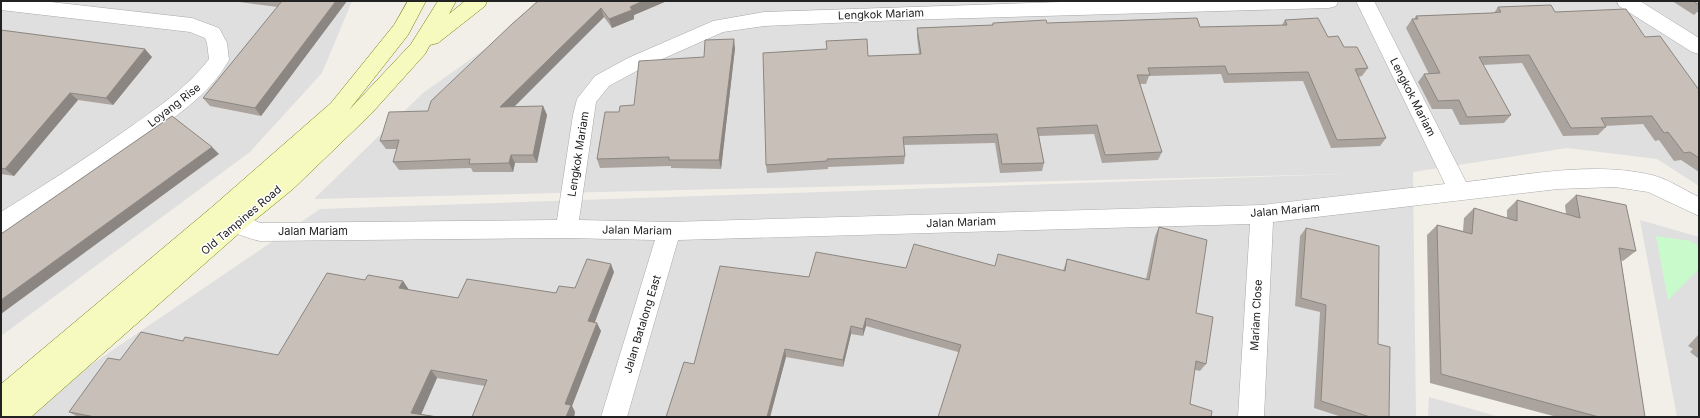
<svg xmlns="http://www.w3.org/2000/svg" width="1700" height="418" font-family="Inter,sans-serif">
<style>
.residential{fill:#e0dfdf}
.park{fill:#c8facc}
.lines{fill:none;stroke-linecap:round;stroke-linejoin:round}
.street-casing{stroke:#a9a9a9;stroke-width:1}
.secondary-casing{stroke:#707d05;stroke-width:1}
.street{fill:#fff;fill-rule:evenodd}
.secondary{fill:#f7fabf;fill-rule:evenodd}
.wall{fill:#aba49e}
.shaded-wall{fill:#8b8681}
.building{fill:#c7bfb8;stroke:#8b8681}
.labels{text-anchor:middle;stroke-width:3;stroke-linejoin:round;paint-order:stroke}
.street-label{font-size:11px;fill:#222;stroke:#fff}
</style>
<rect width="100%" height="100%" fill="#f2efe9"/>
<g class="residential">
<path d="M 1,1 L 352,1 L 322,73 L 250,152 L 1,336 Z"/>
<path d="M 563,1 L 1699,1 L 1699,186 L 1657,159 L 1567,148 L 1413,172 L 1416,417 L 27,417 L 60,386 L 320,209 L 1345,174 L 314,199 L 423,93 L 516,27 Z"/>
<path d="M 1640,220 L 1699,237 L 1699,417 L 1677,417 Z"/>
<path d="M 1429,397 L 1500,417 L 1428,417 Z"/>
</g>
<path class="park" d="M 1656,236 L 1691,241 L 1699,246 L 1699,269 L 1668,300 Z"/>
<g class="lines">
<g class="street-casing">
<g id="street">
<path d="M 1,1 L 42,1 L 192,18 L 219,28 L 227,43 L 229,60 C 209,96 173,118 140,142 C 97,173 53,202 9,231 L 1,233 L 1,212 C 43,186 85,159 126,130 C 157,108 186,89 209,59 L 207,43 L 205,38 L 190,32 L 1,10 Z"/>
<path d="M 1091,1 L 1338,1 L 1336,6 L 1329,8 L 901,20 L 764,26 L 723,32 L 642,68 L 609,86 L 596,102 L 579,220 L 669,222 L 1262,205 L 1445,184 L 1356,1 L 1374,1 L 1466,182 C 1526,175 1592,161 1652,175 C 1668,179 1684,190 1699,197 L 1699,216 L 1648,192 L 1615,187 L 1558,189 L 1273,222 L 1264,417 L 1238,417 L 1250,224 L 678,240 L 627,417 L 601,417 L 655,240 L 567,238 L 260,241 C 245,238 216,227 209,213 L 212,207 L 220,204 L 260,223 L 557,220 L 573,115 L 577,99 L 595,76 L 628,58 L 713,21 L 764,12 Z"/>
<path d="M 1617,1 L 1640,1 L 1699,38 L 1699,54 L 1692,52 L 1619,6 Z"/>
</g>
</g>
<g class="secondary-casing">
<path id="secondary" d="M 408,1 L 426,1 L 408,35 L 349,110 L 411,44 L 438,1 L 456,1 L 449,14 L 465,1 L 487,1 L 485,6 L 438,43 L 430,45 L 425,54 L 371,114 L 293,189 L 244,229 L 31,417 L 1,417 L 1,384 L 212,207 L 331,103 L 394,25 Z"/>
</g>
<use href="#street" class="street"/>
<use href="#secondary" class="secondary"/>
</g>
<g class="wall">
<path d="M 238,1 L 347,1 L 261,116 L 210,106 L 203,98 L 278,7 L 239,2 Z"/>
<path d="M 538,1 L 667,1 L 634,15 L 634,19 L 612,28 L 604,17 L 513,107 L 543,106 L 547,115 L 537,163 L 515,163 L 513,172 L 473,172 L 471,168 L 399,170 L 393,162 L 397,149 L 386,149 L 380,141 L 428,111 Z"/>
<path d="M 1672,1 L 1699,1 L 1699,13 L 1697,12 L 1694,15 Z"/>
<path d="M 1498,7 L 1555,12 L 1645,37 L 1699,90 L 1699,172 L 1681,160 L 1674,161 L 1659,140 L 1655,141 L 1643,124 L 1605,126 L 1606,127 L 1598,135 L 1563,136 L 1522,63 L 1483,65 L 1511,115 L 1504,123 L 1460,125 L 1452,109 L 1432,109 L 1418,82 L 1424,74 L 1429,74 L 1406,28 L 1412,19 L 1414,19 L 1416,16 L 1494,13 Z"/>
<path d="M 1285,20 L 1328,37 L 1344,47 L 1368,68 L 1362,76 L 1358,77 L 1386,138 L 1380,146 L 1331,148 L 1303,81 L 1224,83 L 1221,74 L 1149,76 L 1146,84 L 1140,84 L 1162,152 L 1158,160 L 1102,163 L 1094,134 L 1039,136 L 1044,163 L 1042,171 L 1000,173 L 995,143 L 904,145 L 905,156 L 904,164 L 828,167 L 828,169 L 767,173 L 766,165 L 868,56 L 919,54 L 917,37 L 917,28 L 992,25 L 993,23 L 1047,23 L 1200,27 L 1282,25 Z"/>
<path d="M 1,30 L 152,57 L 113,105 L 78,100 L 14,176 L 1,174 Z"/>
<path d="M 735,48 L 721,169 L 671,168 L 671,166 L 600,168 L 597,159 L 619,112 L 634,105 L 704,57 Z"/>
<path d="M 1576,195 L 1636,251 L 1623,261 L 1621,260 L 1645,417 L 1557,417 L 1430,383 L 1427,235 L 1437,225 L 1463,231 L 1464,218 L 1474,208 L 1507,218 L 1507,210 L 1517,200 L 1566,214 L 1565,205 Z"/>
<path d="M 1159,227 L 1196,313 L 1206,364 L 1200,371 L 1195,370 L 958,352 L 866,326 L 863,336 L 851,334 L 843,367 L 786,357 L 770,417 L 666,417 L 694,364 L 809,277 L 906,268 L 995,266 L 1063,271 L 1067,259 L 1146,279 L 1155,236 Z"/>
<path d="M 1306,228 L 1378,344 L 1389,417 L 1342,417 L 1314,408 L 1320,312 L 1295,306 L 1300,236 Z"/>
<path d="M 614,272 L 595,322 L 601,331 L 572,406 L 575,412 L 574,417 L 472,417 L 485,386 L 437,378 L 421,414 L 438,417 L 78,417 L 69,412 L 120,360 L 278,355 L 365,280 L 403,281 L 409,290 L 458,298 L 556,293 L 575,288 Z"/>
<path d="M 1699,334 L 1699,359 L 1690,352 L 1693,349 L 1688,346 Z"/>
</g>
<g class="shaded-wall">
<path d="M 336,1 L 347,1 L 261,116 L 255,108 Z"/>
<path d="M 643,1 L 667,1 L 634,15 L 634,19 L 612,28 L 609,19 L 630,7 Z"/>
<path d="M 601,8 L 604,17 L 505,116 L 500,107 Z"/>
<path d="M 734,39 L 735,48 L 721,169 L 719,160 Z"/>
<path d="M 145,49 L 152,57 L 113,105 L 106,98 Z"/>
<path d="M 70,93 L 78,100 L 14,176 L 5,169 Z"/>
<path d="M 543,106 L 547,115 L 537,163 L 533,155 Z"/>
<path d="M 212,147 L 219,154 L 1,314 L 1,300 Z"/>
<path d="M 511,155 L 515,163 L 513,172 L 509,163 Z"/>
<path d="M 611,264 L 614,272 L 592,329 L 588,321 Z"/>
<path d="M 403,281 L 409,290 L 406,297 L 399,288 Z"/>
<path d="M 866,318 L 866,326 L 863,336 L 863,329 Z"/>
<path d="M 597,323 L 601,331 L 572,406 L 575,412 L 574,417 L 566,417 L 565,404 Z"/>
<path d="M 851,326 L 851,334 L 843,367 L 843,360 Z"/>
<path d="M 785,349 L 786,357 L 770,417 L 767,417 Z"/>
<path d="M 431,370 L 437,378 L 420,417 L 411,413 Z"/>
</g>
<g class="building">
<path d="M 282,1 L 336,1 L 255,108 L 203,98 Z"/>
<path d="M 538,1 L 643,1 L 630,7 L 632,10 L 609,19 L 601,8 L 500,107 L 543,106 L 533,155 L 511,155 L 509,163 L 469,164 L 470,159 L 393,162 L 399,140 L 380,141 L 389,112 L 428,111 L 431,101 L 512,24 Z"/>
<path d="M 1693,1 L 1699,1 L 1699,5 Z"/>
<path d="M 1551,5 L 1555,12 L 1626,9 L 1645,37 L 1660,36 L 1699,90 L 1699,158 L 1690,152 L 1684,153 L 1668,132 L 1664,133 L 1652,116 L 1601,118 L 1606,127 L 1571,128 L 1529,55 L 1479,57 L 1511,115 L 1467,117 L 1459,100 L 1438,101 L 1424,74 L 1440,73 L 1412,19 L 1418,19 L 1416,16 L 1491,13 L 1501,12 L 1498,7 Z"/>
<path d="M 1197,18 L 1200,27 L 1287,25 L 1285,20 L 1318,18 L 1328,37 L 1338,36 L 1344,47 L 1357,47 L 1368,68 L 1355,69 L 1386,138 L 1337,140 L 1308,72 L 1228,74 L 1225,66 L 1148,68 L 1150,75 L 1137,75 L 1162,152 L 1105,155 L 1097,125 L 1037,128 L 1044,163 L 1002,164 L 997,134 L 903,137 L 905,156 L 827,159 L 827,161 L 766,165 L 763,53 L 827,49 L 826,41 L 867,39 L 868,56 L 921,54 L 917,28 L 993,25 L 993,23 L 1046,20 L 1047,23 Z"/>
<path d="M 1,30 L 145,49 L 106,98 L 70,93 L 5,169 L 1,168 Z"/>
<path d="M 734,39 L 719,160 L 669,160 L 669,157 L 597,159 L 605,112 L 619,112 L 620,106 L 634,105 L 639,61 L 704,57 L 705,40 Z"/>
<path d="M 172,116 L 212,147 L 1,300 L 1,234 Z"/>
<path d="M 1576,195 L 1626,205 L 1636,251 L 1619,248 L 1645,417 L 1599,417 L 1441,374 L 1437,225 L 1472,234 L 1474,208 L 1517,221 L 1517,200 L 1580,218 Z"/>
<path d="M 1159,227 L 1207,240 L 1196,313 L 1213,317 L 1206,364 L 1196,361 L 1190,404 L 1212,411 L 1211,417 L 938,417 L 961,345 L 866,318 L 863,329 L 851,326 L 843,360 L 785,349 L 767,417 L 666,417 L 684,362 L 694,364 L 720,266 L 809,277 L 816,252 L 906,268 L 914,244 L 995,266 L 998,254 L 1065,271 L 1067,259 L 1149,280 Z"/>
<path d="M 1306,228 L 1379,246 L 1378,344 L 1390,347 L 1389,417 L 1370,417 L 1321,401 L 1326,305 L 1301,298 Z"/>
<path d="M 587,259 L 611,264 L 588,321 L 597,323 L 565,404 L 571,405 L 566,417 L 472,417 L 487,380 L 431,370 L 411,413 L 438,417 L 95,417 L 69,412 L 108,358 L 120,360 L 141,332 L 183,341 L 185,337 L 278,355 L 327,273 L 365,280 L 368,275 L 403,281 L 399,288 L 458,298 L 467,279 L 556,293 L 559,286 L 575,288 Z"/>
</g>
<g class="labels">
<g class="street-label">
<text transform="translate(881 14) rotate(-2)" y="4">Lengkok Mariam</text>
<text transform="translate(1413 97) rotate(63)" y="4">Lengkok Mariam</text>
<text transform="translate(174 105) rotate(-38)" y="4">Loyang Rise</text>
<text transform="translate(578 154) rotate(-81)" y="4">Lengkok Mariam</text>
<text transform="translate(1285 210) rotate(-5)" y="4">Jalan Mariam</text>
<text transform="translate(241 220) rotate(-40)" y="4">Old Tampines Road</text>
<text transform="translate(961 222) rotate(-2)" y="4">Jalan Mariam</text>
<text transform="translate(637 230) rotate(1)" y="4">Jalan Mariam</text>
<text x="313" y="235">Jalan Mariam</text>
<text transform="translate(1256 315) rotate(-87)" y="4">Mariam Close</text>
<text transform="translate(642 324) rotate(-73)" y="4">Jalan Batalong East</text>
</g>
</g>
<rect width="1700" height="418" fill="none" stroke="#222222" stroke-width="4"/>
</svg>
